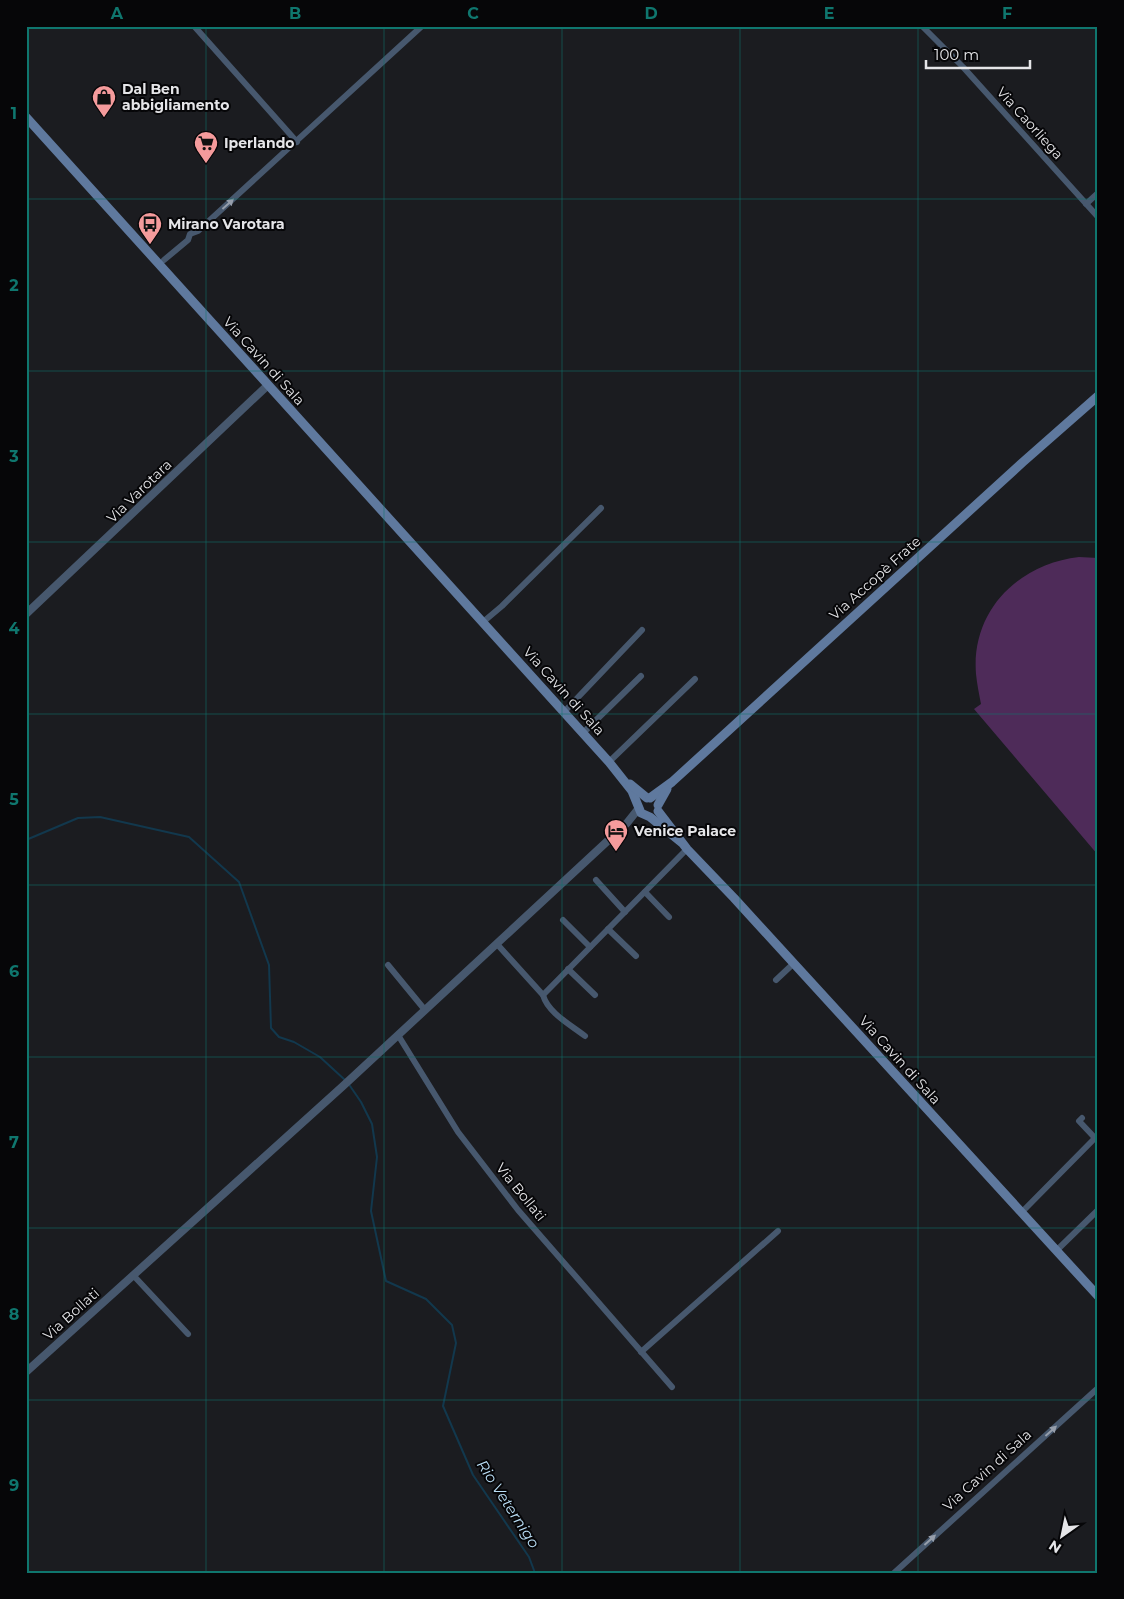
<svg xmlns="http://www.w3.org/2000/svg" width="1124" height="1599" font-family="Montserrat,sans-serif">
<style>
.green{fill:#4e2b59}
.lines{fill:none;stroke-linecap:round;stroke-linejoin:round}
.stream{stroke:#12384d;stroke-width:2}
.minor{stroke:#47586e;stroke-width:6}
.tertiary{stroke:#47586e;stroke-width:8}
.secondary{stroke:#5f799e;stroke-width:9}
.oneway{fill:#969eab}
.grid{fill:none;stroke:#0f766e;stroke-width:1;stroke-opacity:0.55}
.labels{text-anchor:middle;stroke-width:4;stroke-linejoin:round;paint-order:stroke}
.poi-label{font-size:14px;font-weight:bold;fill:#e5e5e8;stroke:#060608;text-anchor:start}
.street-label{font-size:14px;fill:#e5e5e8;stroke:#060608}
.water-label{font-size:15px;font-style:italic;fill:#bbdff7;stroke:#060608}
.neatline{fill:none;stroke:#0f766e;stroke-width:2}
.grid-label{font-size:16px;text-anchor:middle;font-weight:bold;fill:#0f766e}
</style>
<rect width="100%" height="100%" fill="#1b1c20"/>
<path class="green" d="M 1079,557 L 1098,558 L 1098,855 L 974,709 L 981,704 C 979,694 977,684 976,674 C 971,610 1019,564 1079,557 Z"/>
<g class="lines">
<g class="stream">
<path d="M 26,840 L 78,818 L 100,817 L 189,837 L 239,882 L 269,965 L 271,1028 L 279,1037 L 294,1042 L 320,1057 L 345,1080"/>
<path d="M 348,1083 L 361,1102 L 372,1124 L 377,1157 L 371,1211 L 386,1281 L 426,1299 L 452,1325 L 456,1343 L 443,1406 L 473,1475 L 529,1557 L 535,1573"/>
</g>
<g class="minor">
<path d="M 194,26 L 297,142"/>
<path d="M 922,26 L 963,67 L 1098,217"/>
<path d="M 1086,204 L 1098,193"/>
<path d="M 164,260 L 188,240 L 190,234 L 198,231 L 422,26"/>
<path d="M 483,622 L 502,606 L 601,508"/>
<path d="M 564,712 L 642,630"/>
<path d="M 583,733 L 641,676"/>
<path d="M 609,762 L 695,679"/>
<path d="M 596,880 L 625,912"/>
<path d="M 645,892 L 669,917"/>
<path d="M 563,920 L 590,947"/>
<path d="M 608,929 L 636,956"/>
<path d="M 497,944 L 543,995 L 687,849"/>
<path d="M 388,965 L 425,1010"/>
<path d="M 568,969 L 595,995"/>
<path d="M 776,980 L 793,964"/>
<path d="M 543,995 C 548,1013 571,1025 585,1036"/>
<path d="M 398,1035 L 458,1132 L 518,1210 L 672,1387"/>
<path d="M 1082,1118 L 1079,1121 L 1095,1138"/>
<path d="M 1021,1213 L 1098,1135"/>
<path d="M 1056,1251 L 1098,1210"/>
<path d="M 133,1275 L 188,1334"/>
<path d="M 641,1352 L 778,1231"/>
<path d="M 894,1573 L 1098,1388"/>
</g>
<g class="tertiary">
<path d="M 26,614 L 268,385"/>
<path d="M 26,1372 L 343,1086 L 627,823 L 639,808"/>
</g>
<g class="secondary">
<path d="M 26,117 L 609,762 L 632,791 L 641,813 L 650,817 L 681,842"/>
<path d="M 630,784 L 647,798"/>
<path d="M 650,798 L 672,782 L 1023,462 L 1098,396"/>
<path d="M 658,805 L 667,789"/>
<path d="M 658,811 L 687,849 L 734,898 L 1098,1296"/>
</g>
</g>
<defs><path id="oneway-solid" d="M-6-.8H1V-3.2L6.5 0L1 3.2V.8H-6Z" transform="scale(1.25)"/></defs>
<g class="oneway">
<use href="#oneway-solid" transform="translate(228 204) rotate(-42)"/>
<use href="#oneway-solid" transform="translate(1051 1431) rotate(-42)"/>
<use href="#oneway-solid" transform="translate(930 1540) rotate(-42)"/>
</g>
<path class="grid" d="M 206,26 L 206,1573M 384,26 L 384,1573M 562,26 L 562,1573M 740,26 L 740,1573M 918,26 L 918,1573M 26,199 L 1098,199M 26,371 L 1098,371M 26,542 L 1098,542M 26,714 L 1098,714M 26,885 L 1098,885M 26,1057 L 1098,1057M 26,1228 L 1098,1228M 26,1400 L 1098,1400"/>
<defs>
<g id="shop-pin" transform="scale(1.25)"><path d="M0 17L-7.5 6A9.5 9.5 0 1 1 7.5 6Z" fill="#f59b9c" stroke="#060608"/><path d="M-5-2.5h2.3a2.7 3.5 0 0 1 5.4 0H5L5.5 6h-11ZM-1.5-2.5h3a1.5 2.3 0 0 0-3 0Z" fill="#111"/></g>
<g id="supermarket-pin" transform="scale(1.25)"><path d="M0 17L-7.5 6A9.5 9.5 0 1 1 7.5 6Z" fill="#f59b9c" stroke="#060608"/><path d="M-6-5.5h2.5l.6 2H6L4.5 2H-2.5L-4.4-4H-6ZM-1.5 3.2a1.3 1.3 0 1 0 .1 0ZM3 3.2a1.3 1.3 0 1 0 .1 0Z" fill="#111"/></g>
<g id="bus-pin" transform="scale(1.25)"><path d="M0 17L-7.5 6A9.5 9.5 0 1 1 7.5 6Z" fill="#f59b9c" stroke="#060608"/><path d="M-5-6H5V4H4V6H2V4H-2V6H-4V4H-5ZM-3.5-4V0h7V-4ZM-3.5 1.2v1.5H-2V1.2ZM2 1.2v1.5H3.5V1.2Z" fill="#111"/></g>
<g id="hotel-pin" transform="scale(1.25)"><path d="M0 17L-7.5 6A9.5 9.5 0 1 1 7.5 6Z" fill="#f59b9c" stroke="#060608"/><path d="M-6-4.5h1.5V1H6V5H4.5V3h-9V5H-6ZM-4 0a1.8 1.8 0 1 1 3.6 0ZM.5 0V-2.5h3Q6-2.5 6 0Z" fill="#111"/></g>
</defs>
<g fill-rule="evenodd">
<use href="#shop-pin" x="104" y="97"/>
<use href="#supermarket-pin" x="206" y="143"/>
<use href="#bus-pin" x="150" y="224"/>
<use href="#hotel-pin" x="616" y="831"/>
</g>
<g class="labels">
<g class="poi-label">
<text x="122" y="94">Dal Ben<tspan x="122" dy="16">abbigliamento</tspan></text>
<text x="224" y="148">Iperlando</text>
<text x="168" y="229">Mirano Varotara</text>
<text x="634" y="836">Venice Palace</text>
</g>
<g class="street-label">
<text transform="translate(1030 123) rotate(48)" y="5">Via Caorliega</text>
<text transform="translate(264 361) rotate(48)" y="5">Via Cavin di Sala</text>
<text transform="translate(139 491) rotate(-44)" y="5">Via Varotara</text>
<text transform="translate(875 578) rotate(-42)" y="5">Via Accopè Frate</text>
<text transform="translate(564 691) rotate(48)" y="5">Via Cavin di Sala</text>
<text transform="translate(900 1060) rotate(48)" y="5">Via Cavin di Sala</text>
<text transform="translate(521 1192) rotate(51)" y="5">Via Bollati</text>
<text transform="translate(71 1314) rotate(-42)" y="5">Via Bollati</text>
<text transform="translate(987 1470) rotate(-42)" y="5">Via Cavin di Sala</text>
</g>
<g class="water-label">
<text transform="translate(508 1504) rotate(57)" y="5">Rio Veternigo</text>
</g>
</g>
<rect width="1124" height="1599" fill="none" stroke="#060608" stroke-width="55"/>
<g transform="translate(1062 1536) rotate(213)" stroke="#060608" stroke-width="4" paint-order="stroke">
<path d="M0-4L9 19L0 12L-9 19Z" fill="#e5e5e8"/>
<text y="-8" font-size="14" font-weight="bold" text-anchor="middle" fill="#e5e5e8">N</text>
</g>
<path d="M926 60v8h104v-8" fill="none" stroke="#e5e5e8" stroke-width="2.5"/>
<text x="934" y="60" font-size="15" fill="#e5e5e8" stroke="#060608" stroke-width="4" paint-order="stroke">100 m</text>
<rect x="28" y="28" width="1068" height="1544" class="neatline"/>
<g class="grid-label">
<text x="117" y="19">A</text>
<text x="295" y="19">B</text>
<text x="473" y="19">C</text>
<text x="651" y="19">D</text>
<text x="829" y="19">E</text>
<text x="1007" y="19">F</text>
<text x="14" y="119">1</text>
<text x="14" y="291">2</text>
<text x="14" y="462">3</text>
<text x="14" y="634">4</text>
<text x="14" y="805">5</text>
<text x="14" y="977">6</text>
<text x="14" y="1148">7</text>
<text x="14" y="1320">8</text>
<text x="14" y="1491">9</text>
</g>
</svg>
